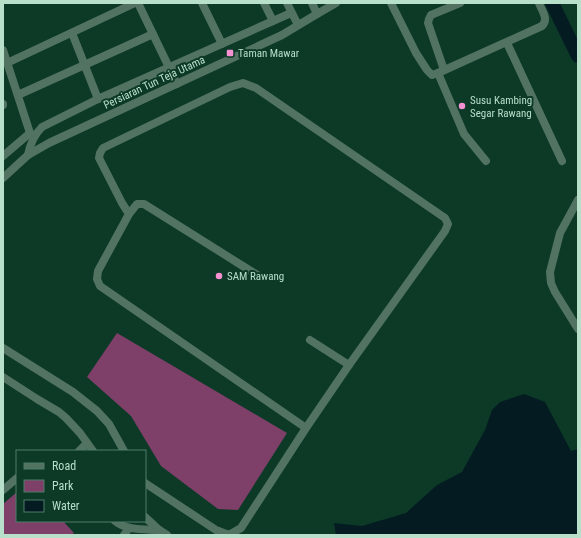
<svg xmlns="http://www.w3.org/2000/svg" width="581" height="538" font-family="'Roboto Condensed',sans-serif">
<style>
.green{fill:#7e3f69}
.water{fill:#041b22}
.lines{fill:none;stroke-linecap:round;stroke-linejoin:round}
.river{stroke:#041b22;stroke-width:14}
.minor{stroke:#537362;stroke-width:8}
.poi-dot{fill:#f591d2;stroke:#0c3a27;stroke-width:1.5}
.labels{text-anchor:middle;stroke-width:4;stroke-linejoin:round;paint-order:stroke}
.poi-label{font-size:11px;fill:#b8dfca;stroke:#0c3a27;text-anchor:start}
.street-label{font-size:11px;fill:#b8dfca;stroke:#0c3a27}
</style>
<rect width="100%" height="100%" fill="#0c3a27"/>
<g class="green">
<path d="M 117,333 L 287,433 L 238,510 L 218,509 L 161,466 L 131,416 L 87,377 Z"/>
<path d="M 17,492 L 17,521 L 63,521 L 74,533 L 71,535 L 3,535 L 3,504 Z"/>
</g>
<path class="water" d="M 524,394 L 545,402 L 571,451 L 578,449 L 578,535 L 336,535 L 334,523 L 362,526 L 406,513 L 437,485 L 462,472 L 485,430 L 492,410 L 500,402 Z"/>
<g class="lines">
<path class="river" d="M 552,3 L 578,56"/>
<g class="minor">
<path d="M 138,3 L 177,84"/>
<path d="M 202,3 L 222,44"/>
<path d="M 264,3 L 273,21"/>
<path d="M 287,3 L 298,25"/>
<path d="M 391,3 L 416,53 L 427,70 L 432,75 L 438,73 L 542,26 C 549,19 542,11 539,3"/>
<path d="M 317,14 L 336,3"/>
<path d="M 72,33 L 98,99"/>
<path d="M 507,43 L 562,161"/>
<path d="M 3,50 L 30,133"/>
<path d="M 7,63 L 135,3"/>
<path d="M 444,70 L 428,23 L 429,19 L 431,15 L 460,3"/>
<path d="M 438,73 L 464,134 L 486,161"/>
<path d="M 18,95 L 153,34"/>
<path d="M 3,105 L 3,104"/>
<path d="M 28,155 C 30,144 34,135 42,127 L 98,99 L 291,13"/>
<path d="M 3,156 L 30,133"/>
<path d="M 3,178 L 28,155 L 49,143 L 282,35 L 317,14 L 312,3"/>
<path d="M 578,200 L 560,233 L 550,272 L 551,283 L 555,292 L 578,329"/>
<path d="M 129,214 L 137,204 L 144,204 L 246,268 L 259,276"/>
<path d="M 310,340 L 349,365"/>
<path d="M 3,348 L 73,392 L 97,411 L 109,424 L 124,451"/>
<path d="M 3,377 L 37,399 L 59,412 L 66,418 L 80,433 L 93,451"/>
<path d="M 79,451 L 87,443"/>
<path d="M 145,483 L 216,530 L 229,535 L 241,528 L 306,428 L 349,365 L 445,231 L 448,224 L 445,218 L 256,88 L 243,83 L 230,87 L 103,148 L 100,153 L 99,158 L 122,203 L 129,214 L 98,271 L 97,279 L 100,286 L 306,428"/>
<path d="M 3,490 L 17,478"/>
<path d="M 145,517 L 159,530 L 167,535"/>
<path d="M 115,521 C 127,531 145,529 159,530"/>
<path d="M 124,535 L 129,528"/>
</g>
</g>
<g class="poi-dot">
<rect x="226" y="49" width="8" height="8" rx="2"/>
<circle cx="462" cy="106" r="4"/>
<circle cx="219" cy="276" r="4"/>
</g>
<g class="labels">
<g class="poi-label">
<text x="238" y="57">Taman Mawar</text>
<text x="470" y="104">Susu Kambing<tspan x="470" dy="13">Segar Rawang</tspan></text>
<text x="227" y="280">SAM Rawang</text>
</g>
<g class="street-label">
<text transform="translate(154 82) rotate(-25)" y="4">Persiaran Tun Teja Utama</text>
</g>
</g>
<rect width="581" height="538" fill="none" stroke="#b8dfca" stroke-width="8"/>
<rect x="16" y="450" width="130" height="72" fill="#0c3a27" stroke="#517c68"/>
<rect x="24" y="463" width="20" height="6" fill="#537362" stroke="#517c68"/>
<text x="52" y="470" font-size="12" fill="#b8dfca">Road</text>
<rect x="24" y="480" width="20" height="12" fill="#7e3f69" stroke="#517c68"/>
<text x="52" y="490" font-size="12" fill="#b8dfca">Park</text>
<rect x="24" y="500" width="20" height="12" fill="#041b22" stroke="#517c68"/>
<text x="52" y="510" font-size="12" fill="#b8dfca">Water</text>
</svg>
